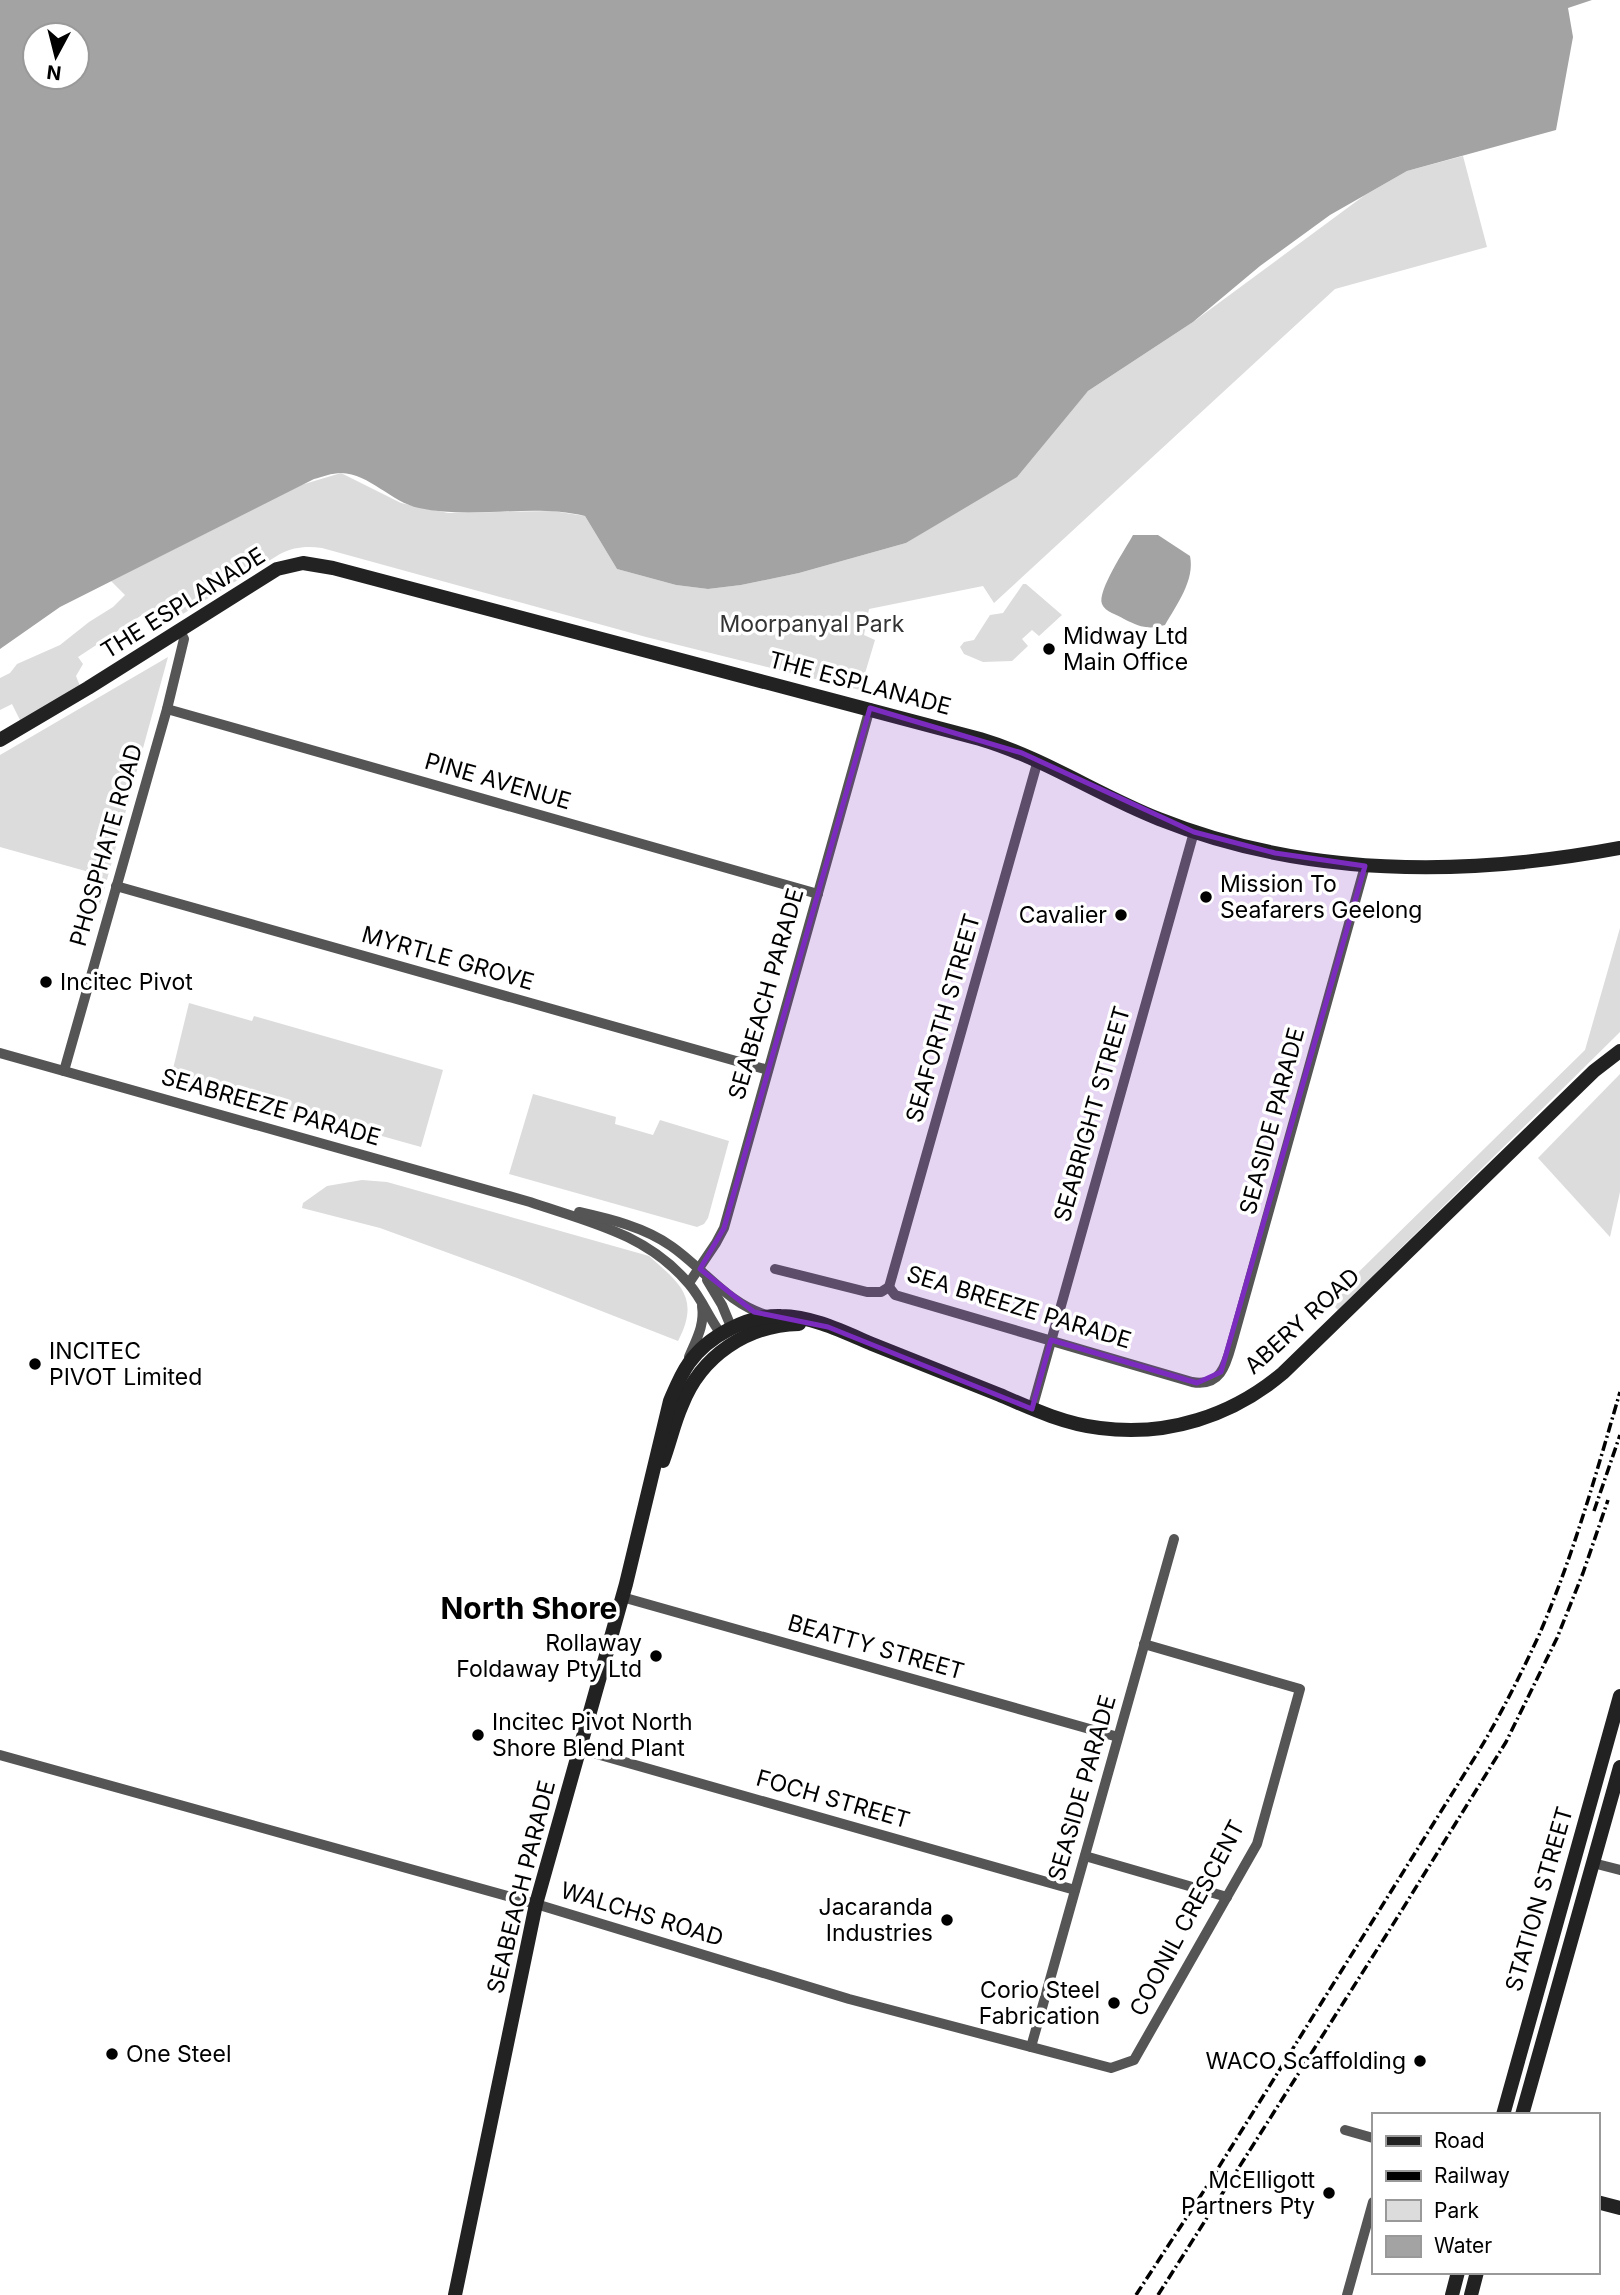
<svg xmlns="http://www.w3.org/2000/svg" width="1620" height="2295" font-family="Inter,sans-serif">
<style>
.green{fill:#dcdcdc}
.water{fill:#a3a3a3;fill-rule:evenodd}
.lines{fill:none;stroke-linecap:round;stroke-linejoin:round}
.street{stroke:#555;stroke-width:10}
.secondary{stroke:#222;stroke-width:14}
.rail{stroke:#000;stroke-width:3.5;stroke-dasharray:10 3.5 2 3.5;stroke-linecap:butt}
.marked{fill:#7b2cbf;fill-opacity:0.2;stroke:#7b2cbf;stroke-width:5;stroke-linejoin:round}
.poi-dot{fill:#000;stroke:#fff;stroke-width:2.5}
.labels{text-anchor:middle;stroke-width:7;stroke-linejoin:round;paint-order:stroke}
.street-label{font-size:23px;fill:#000;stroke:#fff}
.park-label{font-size:23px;fill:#333;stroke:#fff}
.poi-label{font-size:23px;fill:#000;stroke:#fff;text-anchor:start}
.district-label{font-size:30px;font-weight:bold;fill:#000;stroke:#fff}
</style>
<rect width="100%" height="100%" fill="#fff"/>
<g class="green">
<path d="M 1463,156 L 1487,247 L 1335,289 L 994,603 L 983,586 L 869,609 L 864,635 L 875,640 L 860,690 L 646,637 L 322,548 C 306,546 294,547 280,554 L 157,630 L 142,615 L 78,657 L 83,664 L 76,676 L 80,686 L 21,722 L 12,704 L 0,710 L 0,678 L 10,673 L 17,664 L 60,645 L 89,622 L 113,607 L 125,595 L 111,581 L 301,485 L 341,473 L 401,503 L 448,513 L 553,511 L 585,516 L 617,569 L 676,585 L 708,589 L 741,585 L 799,573 L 906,543 L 1009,480 L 1088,391 L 1193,322 L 1365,195 L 1407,171 Z"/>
<path d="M 1023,584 L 1026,584 L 1062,615 L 1039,636 L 1032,630 L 1022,639 L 1028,646 L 1012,661 L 983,662 L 964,654 L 960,647 L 964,642 L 974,640 L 990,615 L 1003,613 Z"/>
<path d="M 168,657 L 100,905 L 84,898 L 89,872 L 0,847 L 0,755 Z"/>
<path d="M 1620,928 L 1620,1032 L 1338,1310 L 1329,1301 L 1585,1050 Z"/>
<path d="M 189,1003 L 252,1021 L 254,1016 L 443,1070 L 421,1147 L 171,1077 Z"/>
<path d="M 1620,1074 L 1620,1192 L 1610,1237 L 1538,1158 Z"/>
<path d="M 533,1094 L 616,1117 L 615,1124 L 653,1135 L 660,1120 L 729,1141 L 708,1218 L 704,1224 L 697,1227 L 509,1174 Z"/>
<path d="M 362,1180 L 387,1182 L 649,1256 C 679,1283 701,1297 678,1341 L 517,1278 L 380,1228 L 302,1208 L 303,1203 L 327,1186 Z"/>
</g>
<g class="water">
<path d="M 0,0 L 1592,0 L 1568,8 L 1573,37 L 1556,130 L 1407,171 L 1330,215 L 1260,266 L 1193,322 L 1088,391 L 1017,477 L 906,543 L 799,573 L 741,585 L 708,589 L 676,585 L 617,569 L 585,516 C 531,503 474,520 419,508 C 391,502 370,474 341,473 C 332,473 322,477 314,479 L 60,607 L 0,649 ZM 35,35 L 77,35 L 77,77 L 35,77 Z"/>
<path d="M 1133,535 L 1158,535 L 1190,556 C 1195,580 1177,604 1165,625 C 1148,630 1140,627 1124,619 C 1118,615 1105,612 1102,604 C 1097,591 1126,548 1133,535 Z"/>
</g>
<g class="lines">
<g class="street">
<path d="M 167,709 L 818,894"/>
<path d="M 116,886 L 768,1070"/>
<path d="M 0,1053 L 530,1202 C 589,1222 647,1234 689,1284 C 702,1299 709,1318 721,1334"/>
<path d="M 64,1071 L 167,709 L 184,639 L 180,631"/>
<path d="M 579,1212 C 610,1219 644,1227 671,1246 C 703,1268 729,1305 767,1315"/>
<path d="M 775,1269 L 867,1292 L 881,1292 L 889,1287 L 895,1295 L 1192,1382 C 1224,1388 1227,1359 1234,1336 L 1365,866"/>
<path d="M 707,1280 L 722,1305 L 732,1329"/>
<path d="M 689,1283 L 716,1243 L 724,1228 L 870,708"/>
<path d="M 889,1287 L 1038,760"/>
<path d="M 689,1357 C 696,1340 705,1325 702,1306"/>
<path d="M 1032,1409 L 1194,832"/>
<path d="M 622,1597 L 1118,1737"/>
<path d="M 579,1749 L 1075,1890"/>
<path d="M 0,1755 L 536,1904 L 849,1999 L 1111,2068 L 1134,2060 L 1257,1844 L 1300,1689 L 1144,1644"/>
<path d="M 1085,1856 L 1227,1897"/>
<path d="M 1593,1863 L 1620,1870"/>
<path d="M 1031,2047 L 1174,1539"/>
<path d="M 1345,2130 L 1373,2138"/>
<path d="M 1347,2295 L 1373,2202"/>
</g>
<g class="secondary">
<path d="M 0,740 L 88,688 L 277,569 L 303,563 L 333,568 L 980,739 C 1044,758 1098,795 1159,819 C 1307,878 1466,877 1620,848"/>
<path d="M 663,1461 C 670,1442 674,1423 682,1405 C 701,1356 747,1325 799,1324"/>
<path d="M 1503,2115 L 1620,1696"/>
<path d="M 1522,2115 L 1620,1767"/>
<path d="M 1597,2202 L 1620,2208"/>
<path d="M 455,2295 L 536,1904 L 626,1584 L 670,1401 C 676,1387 681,1374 689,1363 C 708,1336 748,1315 781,1316 C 812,1316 844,1332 872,1344 C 914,1361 957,1378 1000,1395 C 1032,1409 1065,1424 1100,1428 C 1167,1437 1232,1416 1283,1373 L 1594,1071 L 1620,1051"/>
<path d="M 1452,2295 L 1458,2272"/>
<path d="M 1471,2295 L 1477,2272"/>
</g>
<g class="rail">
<path d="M 1594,1511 L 1620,1435"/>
<path d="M 1136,2295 L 1207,2186 L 1480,1749 C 1502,1712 1521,1674 1539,1635 C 1573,1557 1596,1474 1620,1392"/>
<path d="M 1158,2295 L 1392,1926 L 1506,1742 L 1557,1638 L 1583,1573 L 1608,1500"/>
</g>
</g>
<path class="marked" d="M 870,708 L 1022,753 L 1194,832 L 1275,853 L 1365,866 L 1221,1372 L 1197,1383 L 1051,1340 L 1032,1409 L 828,1327 L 754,1312 L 700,1269 L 724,1228 Z"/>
<g class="poi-dot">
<circle cx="1049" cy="649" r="7"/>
<circle cx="1206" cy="897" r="7"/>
<circle cx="1121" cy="915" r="7"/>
<circle cx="46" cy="982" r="7"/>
<circle cx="35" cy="1364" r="7"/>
<circle cx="656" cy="1656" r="7"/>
<circle cx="478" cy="1735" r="7"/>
<circle cx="947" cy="1920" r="7"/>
<circle cx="1114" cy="2003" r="7"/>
<circle cx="112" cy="2054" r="7"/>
<circle cx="1420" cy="2061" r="7"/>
<circle cx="1329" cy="2193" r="7"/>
</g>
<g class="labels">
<g class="street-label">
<text transform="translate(183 603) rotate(-32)" y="8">THE ESPLANADE</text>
<text transform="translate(860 683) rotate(15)" y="8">THE ESPLANADE</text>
<text transform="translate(498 781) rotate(16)" y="8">PINE AVENUE</text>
<text transform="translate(106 845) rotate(-74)" y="8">PHOSPHATE ROAD</text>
<text transform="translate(448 958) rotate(16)" y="8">MYRTLE GROVE</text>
<text transform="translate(766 994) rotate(-74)" y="8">SEABEACH PARADE</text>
<text transform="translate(943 1018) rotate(-74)" y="8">SEAFORTH STREET</text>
<text transform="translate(271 1107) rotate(16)" y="8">SEABREEZE PARADE</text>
<text transform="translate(1092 1114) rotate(-74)" y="8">SEABRIGHT STREET</text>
<text transform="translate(1272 1121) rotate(-75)" y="8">SEASIDE PARADE</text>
<text transform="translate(1019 1307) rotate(17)" y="8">SEA BREEZE PARADE</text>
<text transform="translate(1302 1321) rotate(-42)" y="8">ABERY ROAD</text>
<text transform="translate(876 1647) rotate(16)" y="8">BEATTY STREET</text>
<text transform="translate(1082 1788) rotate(-74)" y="8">SEASIDE PARADE</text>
<text transform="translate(833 1799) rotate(16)" y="8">FOCH STREET</text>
<text transform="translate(521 1887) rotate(-76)" y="8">SEABEACH PARADE</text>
<text transform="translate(1539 1899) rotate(-74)" y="8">STATION STREET</text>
<text transform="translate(642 1914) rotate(17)" y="8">WALCHS ROAD</text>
<text transform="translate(1187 1918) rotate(-62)" y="8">COONIL CRESCENT</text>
</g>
<g class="park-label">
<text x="812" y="632">Moorpanyal Park</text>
</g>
<g class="poi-label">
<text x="1063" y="644">Midway Ltd<tspan x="1063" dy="26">Main Office</tspan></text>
<text x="1220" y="892">Mission To<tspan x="1220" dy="26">Seafarers Geelong</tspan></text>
<text x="1107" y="923" text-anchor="end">Cavalier</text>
<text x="60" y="990">Incitec Pivot</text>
<text x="49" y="1359">INCITEC<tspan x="49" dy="26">PIVOT Limited</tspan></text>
<text x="642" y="1651" text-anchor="end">Rollaway<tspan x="642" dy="26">Foldaway Pty Ltd</tspan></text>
<text x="492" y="1730">Incitec Pivot North<tspan x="492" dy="26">Shore Blend Plant</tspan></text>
<text x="933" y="1915" text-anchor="end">Jacaranda<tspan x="933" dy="26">Industries</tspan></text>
<text x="1100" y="1998" text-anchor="end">Corio Steel<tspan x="1100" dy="26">Fabrication</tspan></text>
<text x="126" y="2062">One Steel</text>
<text x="1406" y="2069" text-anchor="end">WACO Scaffolding</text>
<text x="1315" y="2188" text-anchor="end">McElligott<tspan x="1315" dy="26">Partners Pty</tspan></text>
</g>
<g class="district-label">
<text x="529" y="1619">North Shore</text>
</g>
</g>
<rect x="1372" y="2113" width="228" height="161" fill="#ffffff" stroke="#999999" stroke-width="2"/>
<rect x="1386" y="2136" width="35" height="10" fill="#222222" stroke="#999999" stroke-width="2"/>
<text x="1434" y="2148" font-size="21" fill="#000000">Road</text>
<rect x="1386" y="2171" width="35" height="10" fill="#000000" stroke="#999999" stroke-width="2"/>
<text x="1434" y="2183" font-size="21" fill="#000000">Railway</text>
<rect x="1386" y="2200" width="35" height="21" fill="#dcdcdc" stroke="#999999" stroke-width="2"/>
<text x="1434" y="2218" font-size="21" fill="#000000">Park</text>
<rect x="1386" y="2236" width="35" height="21" fill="#a3a3a3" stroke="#999999" stroke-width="2"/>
<text x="1434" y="2253" font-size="21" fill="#000000">Water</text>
<g transform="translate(56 56) rotate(187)"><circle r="33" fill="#ffffff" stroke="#999999" stroke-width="2"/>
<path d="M0-5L12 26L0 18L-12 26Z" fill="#000000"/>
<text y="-10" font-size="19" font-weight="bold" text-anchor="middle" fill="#000000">N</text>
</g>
</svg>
